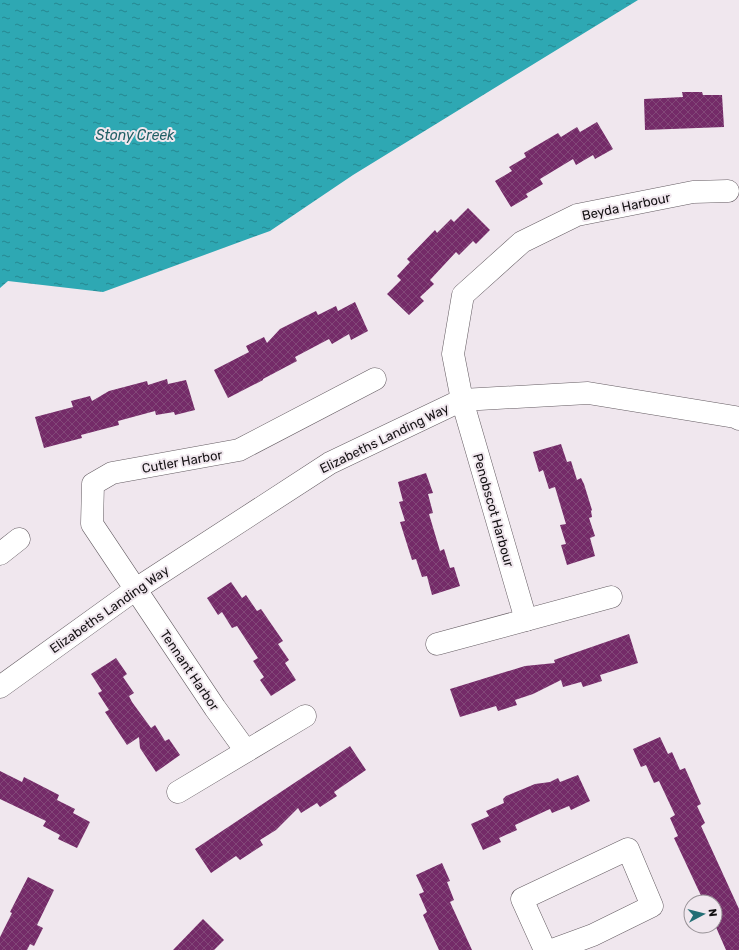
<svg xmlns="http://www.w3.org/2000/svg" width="739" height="950" font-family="Rubik,sans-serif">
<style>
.water{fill:url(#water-ripples)}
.building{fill:url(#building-cross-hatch)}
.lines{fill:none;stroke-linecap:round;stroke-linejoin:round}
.street-casing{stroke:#655d63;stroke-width:23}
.street{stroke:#fff;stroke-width:22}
.labels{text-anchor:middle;stroke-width:4;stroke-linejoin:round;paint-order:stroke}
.street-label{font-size:13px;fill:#151214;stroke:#f0e7ee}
.water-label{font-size:14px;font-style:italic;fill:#205f65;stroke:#f0e7ee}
</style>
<defs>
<pattern id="water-ripples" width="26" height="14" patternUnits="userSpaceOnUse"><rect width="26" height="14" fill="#2ea8b3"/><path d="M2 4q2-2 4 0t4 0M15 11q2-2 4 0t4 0" fill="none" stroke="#268790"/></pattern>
<pattern id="building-cross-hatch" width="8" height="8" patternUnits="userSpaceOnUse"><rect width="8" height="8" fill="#742b68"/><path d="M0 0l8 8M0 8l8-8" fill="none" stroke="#824778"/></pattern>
</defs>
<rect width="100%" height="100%" fill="#f0e7ee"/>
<path class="water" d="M 0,0 L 638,0 L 353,175 L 270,231 L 103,292 L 8,281 L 0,288 Z"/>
<g class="building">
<path d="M 682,92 L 702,92 L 703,95 L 722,95 L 724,127 L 645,130 L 644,99 L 683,97 Z"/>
<path d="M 597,122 L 613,149 L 595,159 L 593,155 L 576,165 L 573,159 L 540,179 L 543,184 L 526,194 L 528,197 L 511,207 L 495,181 L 512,171 L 509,167 L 526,157 L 524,153 L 558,133 L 561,137 L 577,127 L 580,132 Z"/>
<path d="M 468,208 L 490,230 L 476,244 L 473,241 L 459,255 L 456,252 L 430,280 L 434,284 L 420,297 L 424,301 L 409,315 L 387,294 L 401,280 L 397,276 L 410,262 L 407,259 L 435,230 L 437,233 L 451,219 L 454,222 Z"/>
<path d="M 355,302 L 368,331 L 351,340 L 349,334 L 332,344 L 329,339 L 295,357 L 297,361 L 263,379 L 263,380 L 228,398 L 214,370 L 249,352 L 246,346 L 264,337 L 267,343 L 280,329 L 316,311 L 318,315 L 336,306 L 338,311 Z"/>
<path d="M 167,379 L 168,384 L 186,380 L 195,410 L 175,415 L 174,412 L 156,415 L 155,411 L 118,421 L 119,425 L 81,435 L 82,438 L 44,448 L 35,417 L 73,407 L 71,401 L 90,396 L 92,401 L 109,391 L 147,381 L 148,385 Z"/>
<path d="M 561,444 L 567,462 L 571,461 L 577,480 L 581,478 L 584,484 L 592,510 L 591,511 L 592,517 L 589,518 L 595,536 L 590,538 L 595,556 L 567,565 L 561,545 L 566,544 L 560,525 L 566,524 L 555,487 L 549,489 L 543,470 L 539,472 L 533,452 Z"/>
<path d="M 426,473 L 433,493 L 428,494 L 433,513 L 429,514 L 440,551 L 444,549 L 450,568 L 454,567 L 460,586 L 432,595 L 427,576 L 422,577 L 416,559 L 412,560 L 400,522 L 405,521 L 399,502 L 403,501 L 398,482 Z"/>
<path d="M 231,582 L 242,598 L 246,595 L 257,611 L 261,609 L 283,641 L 278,644 L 289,660 L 285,663 L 296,680 L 271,696 L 260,680 L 264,677 L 253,661 L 258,658 L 237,626 L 232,628 L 222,612 L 218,615 L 207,598 Z"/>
<path d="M 629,634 L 638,663 L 600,675 L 602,681 L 583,687 L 581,682 L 563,687 L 561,680 L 533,694 L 515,700 L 517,705 L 498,711 L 496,706 L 460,717 L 450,689 L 525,666 L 555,663 L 554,660 Z"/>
<path d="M 116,658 L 127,674 L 123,677 L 134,693 L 129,696 L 132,702 L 151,728 L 155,725 L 165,741 L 169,739 L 180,755 L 156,772 L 140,748 L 139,737 L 127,745 L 105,712 L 109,710 L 98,693 L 102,691 L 91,674 Z"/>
<path d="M 660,737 L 668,754 L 672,752 L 680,770 L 685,768 L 701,804 L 697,806 L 705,823 L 701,826 L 739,909 L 739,950 L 726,950 L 715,925 L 715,902 L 704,902 L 674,838 L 678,836 L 670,818 L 675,815 L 659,781 L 654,783 L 646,765 L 641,767 L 633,749 Z"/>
<path d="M 350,746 L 366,770 L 334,792 L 337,796 L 320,807 L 317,803 L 301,813 L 298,808 L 276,830 L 260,840 L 263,845 L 240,860 L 236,856 L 211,873 L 195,849 Z"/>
<path d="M 0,771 L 22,782 L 24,777 L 59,795 L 57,800 L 75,809 L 73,813 L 90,822 L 77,848 L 58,839 L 60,835 L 43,826 L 46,821 L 0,799 Z"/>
<path d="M 578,775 L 590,801 L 571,810 L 569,806 L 552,813 L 550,809 L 515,825 L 517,830 L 499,838 L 501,842 L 483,850 L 471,824 L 489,816 L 486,811 L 504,803 L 503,799 L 506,796 L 535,784 L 550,782 L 558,778 L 560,782 Z"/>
<path d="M 442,863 L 450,881 L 447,882 L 454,900 L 450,902 L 472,950 L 439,950 L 423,915 L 427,912 L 419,894 L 424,892 L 416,875 Z"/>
<path d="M 28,877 L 54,890 L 37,925 L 43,928 L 34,946 L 30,944 L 27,950 L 0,950 L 0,937 L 12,913 L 10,912 Z"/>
<path d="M 203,919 L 224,940 L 214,950 L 173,950 Z"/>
</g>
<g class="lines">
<g class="street-casing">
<g id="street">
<path d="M 0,554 L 19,539"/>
<path d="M 526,620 L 462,400 L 453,354 L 463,295 L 522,242 L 577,215 L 693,192 L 728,191"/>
<path d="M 437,644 L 611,597"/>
<path d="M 0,687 L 136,589 L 330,463 L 462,400 L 588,393 L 735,417 L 739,419"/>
<path d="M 246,751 L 215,708 L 92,524 L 93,484 L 112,473 L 239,450 L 375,379"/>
<path d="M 178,792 L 305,716"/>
<path d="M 545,950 L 522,899 L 628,849 L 652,906 L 593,935 L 552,950"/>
</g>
</g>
<use href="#street" class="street"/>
</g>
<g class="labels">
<g class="street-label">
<text transform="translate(626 206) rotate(-12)" y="5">Beyda Harbour</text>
<text transform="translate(384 438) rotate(-26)" y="5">Elizabeths Landing Way</text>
<text transform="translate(182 461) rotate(-10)" y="5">Cutler Harbor</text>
<text transform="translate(494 510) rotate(74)" y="5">Penobscot Harbour</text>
<text transform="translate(109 609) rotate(-35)" y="5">Elizabeths Landing Way</text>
<text transform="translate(190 670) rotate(56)" y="5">Tennant Harbor</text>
</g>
<g class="water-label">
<text x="135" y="140">Stony Creek</text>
</g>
</g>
<g transform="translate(703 914) rotate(83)"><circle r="19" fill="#f0e7ee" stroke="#989297"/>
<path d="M0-3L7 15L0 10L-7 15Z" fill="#236e75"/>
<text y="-6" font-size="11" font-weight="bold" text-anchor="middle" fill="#151214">N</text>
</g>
</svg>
